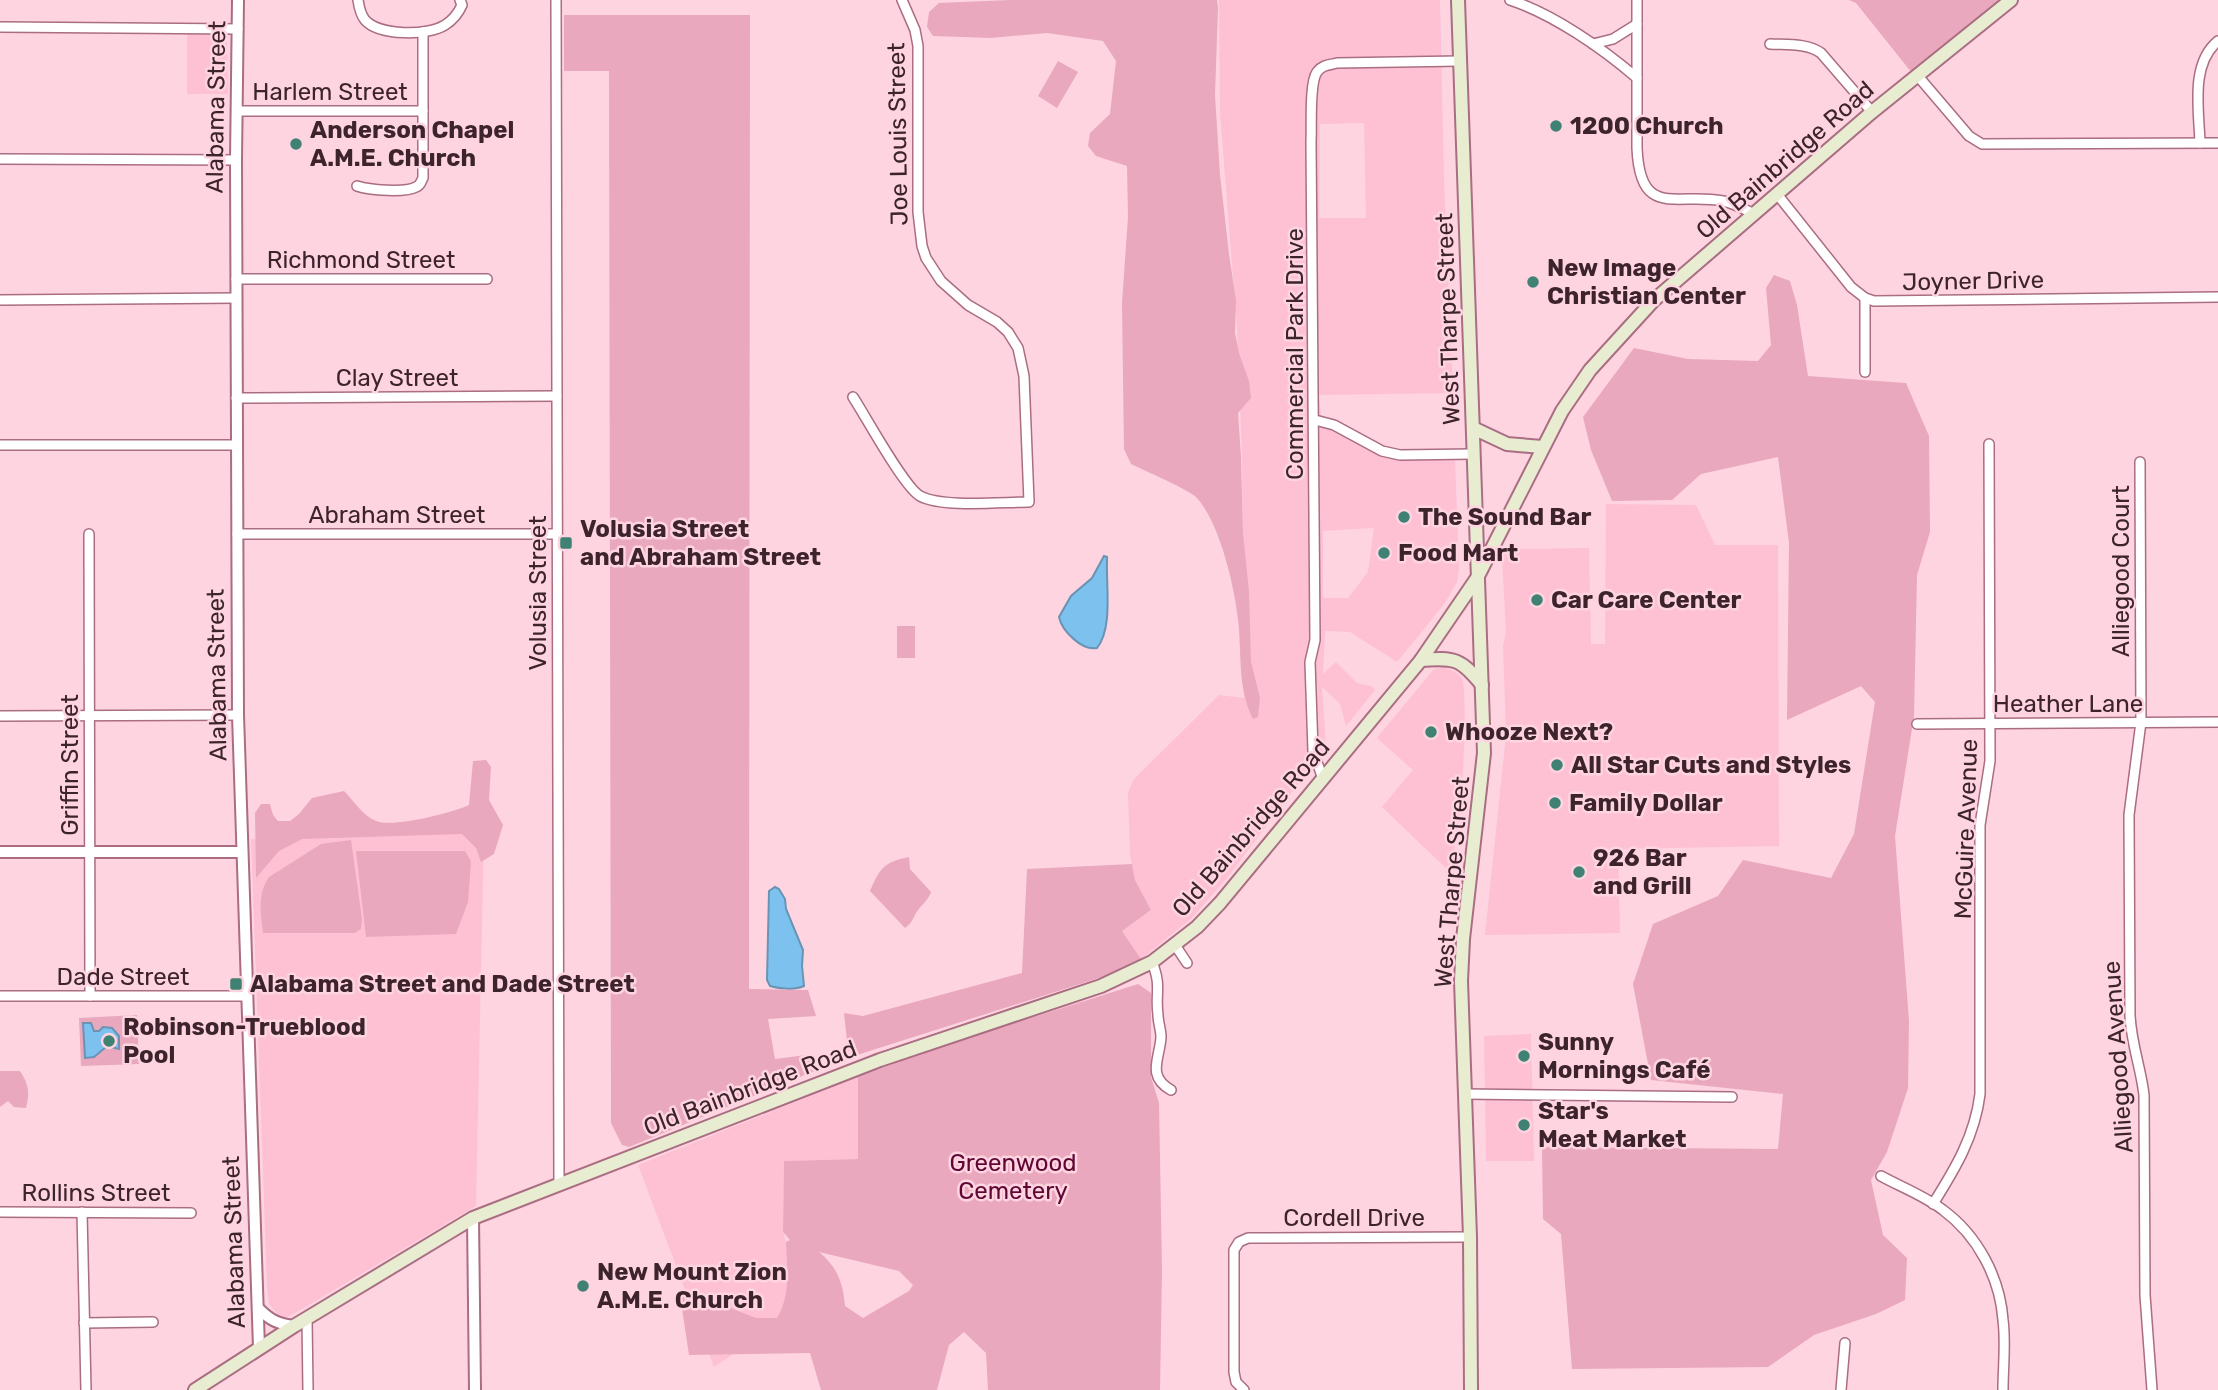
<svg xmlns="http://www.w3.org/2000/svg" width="2218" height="1390" font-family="Rubik,sans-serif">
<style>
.built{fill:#fec1d4;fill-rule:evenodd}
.green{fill:#e9a8bd;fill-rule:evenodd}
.water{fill:#7dc2ef;stroke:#6a93b4;stroke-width:2}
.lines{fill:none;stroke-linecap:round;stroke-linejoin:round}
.minor-casing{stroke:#aa6d82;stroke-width:12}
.tertiary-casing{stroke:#aa6d82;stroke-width:14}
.secondary-casing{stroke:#aa6d82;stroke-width:16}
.minor{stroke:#fff;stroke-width:9}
.tertiary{stroke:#fff;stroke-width:10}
.secondary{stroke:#e8edd2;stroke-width:12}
.poi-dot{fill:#3f8173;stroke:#fed4e1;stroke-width:2.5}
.labels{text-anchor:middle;stroke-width:5;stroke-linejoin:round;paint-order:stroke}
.street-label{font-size:24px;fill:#3d242c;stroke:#fed4e1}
.poi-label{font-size:24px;font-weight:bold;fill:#3d242c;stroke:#fed4e1;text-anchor:start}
.park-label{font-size:24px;fill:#600633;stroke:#fed4e1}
</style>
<rect width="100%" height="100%" fill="#fed4e1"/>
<g class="built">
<path d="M 1219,0 L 1440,0 L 1444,180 L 1453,393 L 1319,395 L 1322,427 L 1353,438 L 1388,458 L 1453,458 L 1455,460 L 1459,568 L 1457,582 L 1445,603 L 1397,662 L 1350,632 L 1325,631 L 1323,674 L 1336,662 L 1357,683 L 1371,686 L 1375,690 L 1346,726 L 1340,704 L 1322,687 L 1326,747 L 1227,878 L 1192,918 L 1141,959 L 1122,931 L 1151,910 L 1135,880 L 1130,855 L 1128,792 L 1134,779 L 1219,695 L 1244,698 L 1242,457 L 1237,327 L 1220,113 ZM 1364,123 L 1366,218 L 1319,218 L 1320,124 ZM 1374,528 L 1368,572 L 1348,598 L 1323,598 L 1323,531 Z"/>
<path d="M 187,34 L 217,34 L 227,42 L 228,94 L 187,94 Z"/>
<path d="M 1606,504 L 1696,505 L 1715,545 L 1778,545 L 1779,846 L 1618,849 L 1620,933 L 1485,935 L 1506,735 L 1503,645 L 1506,633 L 1502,557 L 1509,542 L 1516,549 L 1589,548 L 1591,644 L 1605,644 Z"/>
<path d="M 1443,667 L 1456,672 L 1462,678 L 1464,689 L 1465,726 L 1462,795 L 1451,873 L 1382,807 L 1413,770 L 1377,738 L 1434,669 Z"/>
<path d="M 484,830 L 476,1206 L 297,1312 L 285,1318 L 278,1315 L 269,1304 L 267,1287 L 251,839 Z"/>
<path d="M 1531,1034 L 1534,1161 L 1486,1161 L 1484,1036 Z"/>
<path d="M 858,1077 L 859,1159 L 784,1161 L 783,1232 L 805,1307 L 714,1367 L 638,1165 Z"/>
</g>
<g class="green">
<path d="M 1010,0 L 1217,0 L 1218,8 L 1215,95 L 1220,175 L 1229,254 L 1236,301 L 1235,333 L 1239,353 L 1249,381 L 1251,398 L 1238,413 L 1241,457 L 1243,533 L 1249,591 L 1251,662 L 1260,698 L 1258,717 L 1253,719 C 1237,687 1242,653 1238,619 C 1234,585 1220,524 1197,498 C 1190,490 1143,470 1131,464 L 1124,449 L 1122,303 L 1128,217 L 1127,166 L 1096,156 L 1088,146 L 1090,133 L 1110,114 L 1116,61 L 1103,41 L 1047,33 L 991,38 L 933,36 L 927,27 L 929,12 L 939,3 Z"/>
<path d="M 1849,0 L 2002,0 L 1912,73 L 1856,3 Z"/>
<path d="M 564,15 L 750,15 L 749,989 L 808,990 L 816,1016 L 768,1019 L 775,1059 L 814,1054 L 817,1070 L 629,1147 L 622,1145 L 611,1123 L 609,71 L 564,71 Z"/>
<path d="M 1058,61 L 1078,72 L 1057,108 L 1038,96 Z"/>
<path d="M 1774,275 L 1790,281 L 1797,305 L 1808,376 L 1906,383 L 1929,436 L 1930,532 L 1917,575 L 1914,716 L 1895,836 L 1909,1021 L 1908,1088 L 1887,1152 L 1871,1180 L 1883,1235 L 1907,1258 L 1905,1300 L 1876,1314 L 1814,1335 L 1768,1367 L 1572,1369 L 1561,1234 L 1543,1219 L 1542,1147 L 1778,1149 L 1783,1094 L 1651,1080 L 1633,984 L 1653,924 L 1718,896 L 1743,860 L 1831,878 L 1854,834 L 1875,702 L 1861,686 L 1787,720 L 1789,543 L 1778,457 L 1701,474 L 1672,500 L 1612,501 L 1591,450 L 1583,417 L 1634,348 L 1688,359 L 1758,361 L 1771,345 L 1766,288 Z"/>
<rect x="897" y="626" width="18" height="32"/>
<path d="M 486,760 L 491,767 L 489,800 L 503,825 L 494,854 L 481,862 L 476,848 L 462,834 L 302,839 L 279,851 L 256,878 L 255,813 L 261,804 L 270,804 L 273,815 L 278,821 L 290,821 L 299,814 L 312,798 L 344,791 C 354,801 362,815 376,821 C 392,828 452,813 469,805 L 473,761 Z"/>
<path d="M 351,840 L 362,919 L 361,929 L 355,933 L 263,933 C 261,913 257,894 269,877 L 321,844 Z"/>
<path d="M 356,851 L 465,851 L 471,861 L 468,902 L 456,934 L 366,937 Z"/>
<path d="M 909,857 L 910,869 L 931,892 C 927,902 921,905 916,913 C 912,920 912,923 905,928 L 870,891 C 880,868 884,862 909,857 Z"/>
<path d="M 1132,864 L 1135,880 L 1151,910 L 1122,931 L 1141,959 C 1129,969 1114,973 1099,978 L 857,1055 L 848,1050 L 844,1013 L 863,1016 L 1022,973 L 1027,869 Z"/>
<path d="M 1138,984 L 1151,993 L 1151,1077 L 1159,1103 L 1162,1270 L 1160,1390 L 988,1390 L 986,1353 L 964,1332 L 949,1345 L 937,1390 L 821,1390 L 810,1353 L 689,1355 L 680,1295 L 723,1305 L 756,1318 L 777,1318 C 791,1295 787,1269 786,1242 L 790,1240 L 783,1232 L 784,1161 L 858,1159 L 858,1077 L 930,1050 ZM 819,1252 L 899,1271 L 913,1285 L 909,1291 L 863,1318 L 845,1306 C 843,1282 837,1267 819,1252 Z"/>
<path d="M 137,1015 L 139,1064 L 81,1066 L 79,1018 Z"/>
<path d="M 0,1071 L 20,1071 C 29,1085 30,1093 26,1108 L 14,1107 L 8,1101 L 0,1107 Z"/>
</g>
<g class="water">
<path d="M 1104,556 L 1107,557 L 1107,561 C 1106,586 1113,628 1097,648 C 1082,651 1062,631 1059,617 L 1071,596 L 1092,578 Z"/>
<path d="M 775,887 L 779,889 L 785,899 L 786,909 L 803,950 L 802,966 L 804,986 C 795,990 780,989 770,986 L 767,980 L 769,891 Z"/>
<path d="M 83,1023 L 91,1023 L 94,1031 L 99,1031 L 103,1027 L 112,1028 L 119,1036 L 119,1049 L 107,1046 L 94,1057 L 85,1058 Z"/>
</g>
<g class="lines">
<g class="minor-casing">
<g id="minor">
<path d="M 358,0 C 359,7 361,15 365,20 C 379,36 428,36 445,25 C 453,20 458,14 462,5 L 460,0"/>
<path d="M 556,0 L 559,1185"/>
<path d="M 1510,0 C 1553,14 1602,48 1637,78"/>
<path d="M 1637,0 L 1637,148 C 1640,220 1677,192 1723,201 C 1734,203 1744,209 1754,214"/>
<path d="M 0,27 L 238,29"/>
<path d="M 1593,44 L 1613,39 L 1637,24"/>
<path d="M 1770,44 C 1787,45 1807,43 1821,53 L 1872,112"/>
<path d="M 1917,75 L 1969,136 L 1982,144 L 2218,143"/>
<path d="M 237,111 L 423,111"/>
<path d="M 2200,143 C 2199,110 2190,64 2218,41"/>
<path d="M 0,159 L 236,160"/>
<path d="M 357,186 C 369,190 405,193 416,187 C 421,185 420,183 423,178 L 423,32"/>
<path d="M 1777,194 L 1851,287 L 1865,298 L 1874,301 L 2218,297"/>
<path d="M 236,279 L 487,279"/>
<path d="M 1865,298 L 1865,372"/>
<path d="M 0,300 L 236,298"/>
<path d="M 853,397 C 866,417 904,487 920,496 C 942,508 1002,502 1029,502 L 1024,376 L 1018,348 L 1008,332 L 997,322 L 968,305 L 941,281 L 926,258 L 922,246 L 918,212 L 918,46 L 915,30 L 902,0"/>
<path d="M 236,398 L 557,396"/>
<path d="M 1315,420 L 1334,425 L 1382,451 L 1400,455 L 1473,454"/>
<path d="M 0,445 L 236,445"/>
<path d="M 2140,462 L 2141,722 L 2129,815 L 2130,1015 C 2131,1043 2141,1068 2144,1095 L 2145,1295 L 2152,1390"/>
<path d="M 89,534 L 90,996"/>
<path d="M 237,534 L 556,534"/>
<path d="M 0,716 L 238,715"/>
<path d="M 1917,724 L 2218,722"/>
<path d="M 1323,779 L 1313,751 L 1310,662 L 1315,640 L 1311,141 C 1312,126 1309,83 1317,72 C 1322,65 1329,65 1337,63 L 1460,61"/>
<path d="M 1175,945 L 1187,963"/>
<path d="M 1152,962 C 1162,987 1155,992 1158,1015 C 1158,1022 1161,1030 1161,1037 C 1160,1058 1146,1076 1171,1090"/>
<path d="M 0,996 L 246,996"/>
<path d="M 1465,1094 L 1732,1097"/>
<path d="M 1881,1176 C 1901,1187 1925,1196 1943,1210 C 1977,1235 2000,1277 2003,1320 C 2006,1343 2003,1367 2003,1390"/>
<path d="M 1933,1204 C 1955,1169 1975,1136 1980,1094 L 1980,825 L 1990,761 L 1989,444"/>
<path d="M 0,1212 L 191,1213"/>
<path d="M 82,1212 L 86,1390"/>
<path d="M 307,1318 L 308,1390"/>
<path d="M 84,1323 L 153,1322"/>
<path d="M 1244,1390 L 1236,1382 L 1234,1372 L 1234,1250 L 1239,1242 L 1248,1238 L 1470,1237"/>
<path d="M 1841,1390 L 1845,1343"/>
</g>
</g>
<g class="tertiary-casing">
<g id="tertiary">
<path d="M 238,0 L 236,160 L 238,715 L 259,1348"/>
<path d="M 0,852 L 241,852"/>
<path d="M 473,1218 L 475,1390"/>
<path d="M 259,1309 C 270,1320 278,1324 294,1326"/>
</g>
</g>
<g class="secondary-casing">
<g id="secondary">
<path d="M 1458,0 L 1484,753 L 1463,939 L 1461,981 L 1470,1237 L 1471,1390"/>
<path d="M 1473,428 L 1507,444 L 1542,447"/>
<path d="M 1421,660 C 1455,657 1461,659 1482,685"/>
<path d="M 195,1390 L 294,1326 L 473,1218 L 880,1060 L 1101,986 L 1152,962 L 1197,927 L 1220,903 L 1421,660 L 1477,578 L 1562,411 L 1590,370 L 1653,301 L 1872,112 L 2011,0"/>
</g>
</g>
<use href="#minor" class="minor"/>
<use href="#tertiary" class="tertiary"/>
<use href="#secondary" class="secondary"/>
</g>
<g class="poi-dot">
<circle cx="1556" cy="126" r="7"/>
<circle cx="296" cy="144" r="7"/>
<circle cx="1533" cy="282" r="7"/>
<circle cx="1404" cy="517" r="7"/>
<rect x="559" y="536" width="14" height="14" rx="3.5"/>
<circle cx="1384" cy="553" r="7"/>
<circle cx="1537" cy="600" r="7"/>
<circle cx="1431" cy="732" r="7"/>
<circle cx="1557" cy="765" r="7"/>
<circle cx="1555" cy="803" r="7"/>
<circle cx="1579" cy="872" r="7"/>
<rect x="229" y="977" width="14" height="14" rx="3.5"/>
<circle cx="109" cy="1041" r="7"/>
<circle cx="1524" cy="1056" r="7"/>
<circle cx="1524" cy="1125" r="7"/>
<circle cx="583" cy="1286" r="7"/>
</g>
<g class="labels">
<g class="street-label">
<text x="330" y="100">Harlem Street</text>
<text transform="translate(216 107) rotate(-89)" y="8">Alabama Street</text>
<text transform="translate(898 134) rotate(-91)" y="8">Joe Louis Street</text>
<text transform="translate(1785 160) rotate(-41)" y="8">Old Bainbridge Road</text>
<text x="361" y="268">Richmond Street</text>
<text transform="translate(1973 281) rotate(-1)" y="8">Joyner Drive</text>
<text transform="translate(1448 319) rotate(-92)" y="8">West Tharpe Street</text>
<text transform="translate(1295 354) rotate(-90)" y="8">Commercial Park Drive</text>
<text x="397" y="386">Clay Street</text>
<text x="397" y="523">Abraham Street</text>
<text transform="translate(2121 571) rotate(-90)" y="8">Alliegood Court</text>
<text transform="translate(538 593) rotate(-90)" y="8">Volusia Street</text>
<text transform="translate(217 675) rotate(-91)" y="8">Alabama Street</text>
<text x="2068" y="712">Heather Lane</text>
<text transform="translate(70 765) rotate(-90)" y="8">Griffin Street</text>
<text transform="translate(1251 828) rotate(-49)" y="8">Old Bainbridge Road</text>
<text transform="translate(1966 829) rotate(-88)" y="8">McGuire Avenue</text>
<text transform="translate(1452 882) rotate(-85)" y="8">West Tharpe Street</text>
<text x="123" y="985">Dade Street</text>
<text transform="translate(2118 1057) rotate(-94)" y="8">Alliegood Avenue</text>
<text transform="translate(750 1088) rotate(-21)" y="8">Old Bainbridge Road</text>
<text x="96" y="1201">Rollins Street</text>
<text x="1354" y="1226">Cordell Drive</text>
<text transform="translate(234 1242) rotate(-92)" y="8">Alabama Street</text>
</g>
<g class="poi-label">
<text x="1570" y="134">1200 Church</text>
<text x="310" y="138">Anderson Chapel<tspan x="310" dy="28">A.M.E. Church</tspan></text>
<text x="1547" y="276">New Image<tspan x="1547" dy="28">Christian Center</tspan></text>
<text x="1418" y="525">The Sound Bar</text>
<text x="580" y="537">Volusia Street<tspan x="580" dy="28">and Abraham Street</tspan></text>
<text x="1398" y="561">Food Mart</text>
<text x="1551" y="608">Car Care Center</text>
<text x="1445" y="740">Whooze Next?</text>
<text x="1571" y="773">All Star Cuts and Styles</text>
<text x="1569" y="811">Family Dollar</text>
<text x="1593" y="866">926 Bar<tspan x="1593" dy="28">and Grill</tspan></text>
<text x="250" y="992">Alabama Street and Dade Street</text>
<text x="123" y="1035">Robinson-Trueblood<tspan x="123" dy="28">Pool</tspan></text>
<text x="1538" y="1050">Sunny<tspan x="1538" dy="28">Mornings Café</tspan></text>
<text x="1538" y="1119">Star's<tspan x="1538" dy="28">Meat Market</tspan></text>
<text x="597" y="1280">New Mount Zion<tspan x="597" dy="28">A.M.E. Church</tspan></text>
</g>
<g class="park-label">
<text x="1013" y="1171">Greenwood<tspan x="1013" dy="28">Cemetery</tspan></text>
</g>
</g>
</svg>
